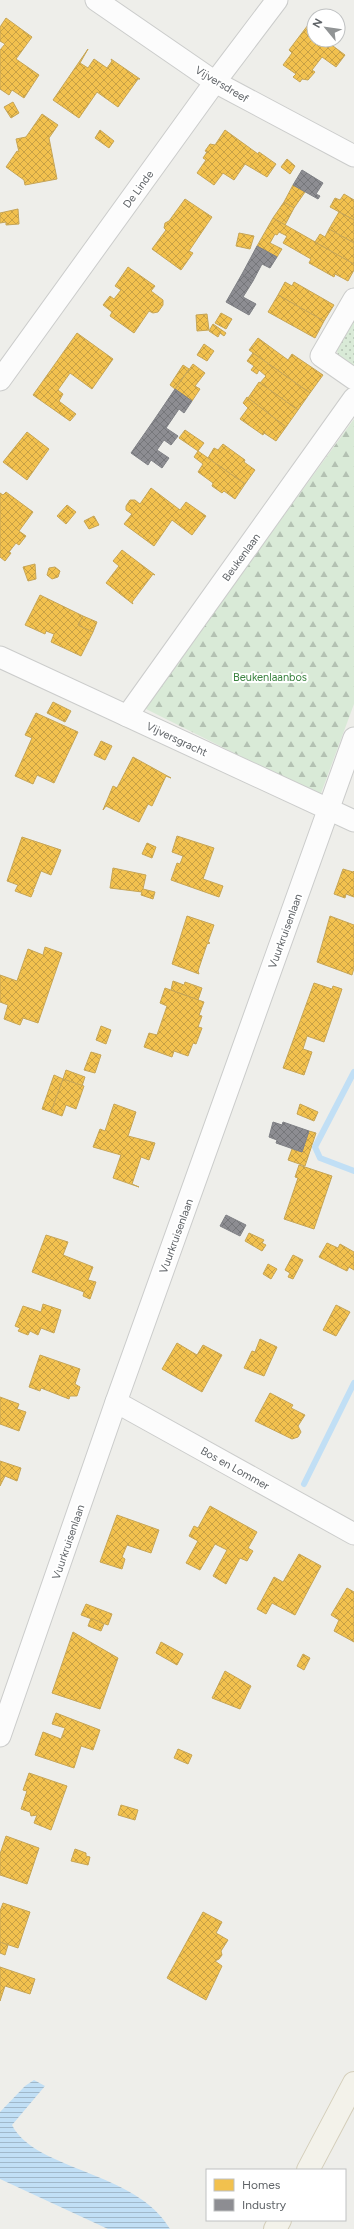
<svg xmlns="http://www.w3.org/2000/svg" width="354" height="2229" font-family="Figtree,sans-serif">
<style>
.grass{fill:url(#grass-dots)}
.forest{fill:url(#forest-firs)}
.water{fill:url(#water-rules)}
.homes{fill:url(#homes-cross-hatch);stroke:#c6a556}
.industry{fill:url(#industry-cross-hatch);stroke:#7f8085}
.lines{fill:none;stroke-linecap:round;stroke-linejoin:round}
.stream{stroke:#c1dff5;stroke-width:6}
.minor-casing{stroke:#cbcccb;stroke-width:23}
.major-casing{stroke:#d4ceba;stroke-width:24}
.minor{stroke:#fcfcfc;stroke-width:21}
.major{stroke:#f3f2ea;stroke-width:22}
.labels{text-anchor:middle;stroke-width:4;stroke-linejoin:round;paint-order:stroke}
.street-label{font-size:11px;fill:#5f6367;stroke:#fff}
.park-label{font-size:11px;fill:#3b8340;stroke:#fff}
</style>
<defs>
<pattern id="grass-dots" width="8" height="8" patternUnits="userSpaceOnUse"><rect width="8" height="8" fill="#d9ead7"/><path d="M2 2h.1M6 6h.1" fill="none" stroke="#b3c1b2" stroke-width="1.8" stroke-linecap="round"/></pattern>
<pattern id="forest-firs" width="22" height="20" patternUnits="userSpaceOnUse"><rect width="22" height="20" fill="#d9ead7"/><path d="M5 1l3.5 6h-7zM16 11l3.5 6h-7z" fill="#b3c1b2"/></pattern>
<pattern id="water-rules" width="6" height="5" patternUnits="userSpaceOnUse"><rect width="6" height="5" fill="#c1dff5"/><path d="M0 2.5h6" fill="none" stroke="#a0b8ca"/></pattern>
<pattern id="homes-cross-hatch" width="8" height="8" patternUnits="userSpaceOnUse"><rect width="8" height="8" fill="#f2c14e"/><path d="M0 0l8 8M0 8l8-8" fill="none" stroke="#c7a045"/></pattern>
<pattern id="industry-cross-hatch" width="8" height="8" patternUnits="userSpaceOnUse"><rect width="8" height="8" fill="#8d8d92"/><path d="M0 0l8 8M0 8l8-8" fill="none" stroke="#76777b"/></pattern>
</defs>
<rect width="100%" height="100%" fill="#eeeeea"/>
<path class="grass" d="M 354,318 L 354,370 L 338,356 L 337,350 Z"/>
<path class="forest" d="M 354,419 L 354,704 L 320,796 L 144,708 Z"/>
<path class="water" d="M 34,2080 L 45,2086 L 12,2125 C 35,2171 137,2171 170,2229 L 108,2229 L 0,2179 L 0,2112 L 25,2086 Z"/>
<g class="homes">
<path d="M 6,18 L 32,37 L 16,59 L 39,75 L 24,98 L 12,90 L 9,95 L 0,89 L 0,50 L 5,44 L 0,41 L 0,27 Z"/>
<path d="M 314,22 L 314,40 L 325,40 L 345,55 L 336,67 L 322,57 L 312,70 L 315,72 L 308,80 L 302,79 L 300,82 L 293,77 L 296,74 L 283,65 L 292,53 L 289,50 L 308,25 L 310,27 Z"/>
<path d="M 88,49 L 80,63 L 88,68 L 94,59 L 107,68 L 112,61 L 111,59 L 140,79 L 138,79 L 118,107 L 97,92 L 79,118 L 53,100 Z"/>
<path d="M 13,102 L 19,113 L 11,118 L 4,107 Z"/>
<path d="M 42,114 L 58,125 L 49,138 L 57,179 L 25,185 L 24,180 L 6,167 L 17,151 L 19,152 L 16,139 L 26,137 Z"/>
<path d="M 100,130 L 114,141 L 109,148 L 95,138 Z"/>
<path d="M 225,130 L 258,154 L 259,152 L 276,164 L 267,177 L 245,164 L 234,180 L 223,173 L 214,185 L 197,173 L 206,160 L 203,158 L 207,152 L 205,151 L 210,144 L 215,145 Z"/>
<path d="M 287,159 L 295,166 L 290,174 L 281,167 Z"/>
<path d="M 293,185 L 305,192 L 294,208 L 284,202 Z"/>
<path d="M 344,194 L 354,200 L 354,220 L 330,207 L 335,198 L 340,200 Z"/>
<path d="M 185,199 L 212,217 L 189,251 L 193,253 L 181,270 L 152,249 L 166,230 L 164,228 L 165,223 L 169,221 Z"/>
<path d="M 284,202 L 294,208 L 285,225 L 273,218 Z"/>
<path d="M 18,209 L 19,224 L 6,225 L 6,222 L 0,223 L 0,213 Z"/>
<path d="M 339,212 L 354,220 L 354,243 L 329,229 Z"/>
<path d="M 273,218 L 354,264 L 354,270 L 348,281 L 335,274 L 334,277 L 309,263 L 311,259 L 283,243 L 287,236 L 279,232 L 277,235 L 275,234 L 270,243 L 282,249 L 277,257 L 257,246 Z"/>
<path d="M 329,229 L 354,243 L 354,264 L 315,242 L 320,234 L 325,237 Z"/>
<path d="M 239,233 L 254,236 L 250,249 L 236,246 Z"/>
<path d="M 128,267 L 155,286 L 151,291 L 163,300 L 163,305 L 158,312 L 153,313 L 149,311 L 134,333 L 110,316 L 112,312 L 103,305 L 110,296 L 114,299 L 121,290 L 115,286 Z"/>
<path d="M 285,282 L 292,286 L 294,282 L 334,305 L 324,321 L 278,295 Z"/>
<path d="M 278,295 L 324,321 L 315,338 L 268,312 Z"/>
<path d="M 221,313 L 232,319 L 226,329 L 215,323 Z"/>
<path d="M 207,314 L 209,330 L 197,331 L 196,315 Z"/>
<path d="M 213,324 L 226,333 L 224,336 L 220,333 L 218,337 L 209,331 Z"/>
<path d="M 77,333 L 113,359 L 92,389 L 70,373 L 58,390 L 63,394 L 59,401 L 60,402 L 76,414 L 70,421 L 33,395 Z"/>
<path d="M 258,338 L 288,360 L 292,354 L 323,375 L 310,393 L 249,350 Z"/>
<path d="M 204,344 L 214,351 L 207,361 L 197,355 Z"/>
<path d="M 253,353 L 310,393 L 298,410 L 260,383 L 266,376 L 259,370 L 257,374 L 251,370 L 254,366 L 247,361 Z"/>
<path d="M 193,364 L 205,373 L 195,386 L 200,389 L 192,401 L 175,389 Z"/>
<path d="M 183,365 L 189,369 L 175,389 L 170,385 Z"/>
<path d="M 259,382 L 298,410 L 286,427 L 248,398 Z"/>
<path d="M 247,397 L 286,427 L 276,441 L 264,433 L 263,435 L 240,419 L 248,408 L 243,403 Z"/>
<path d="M 185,430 L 204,443 L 198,451 L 179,438 Z"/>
<path d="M 27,432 L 49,449 L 27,480 L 3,462 Z"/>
<path d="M 223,444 L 245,460 L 244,462 L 255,470 L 245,484 L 208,458 L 214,448 L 218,450 Z"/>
<path d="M 198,451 L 245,484 L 235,499 L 224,491 L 222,493 L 212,486 L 213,483 L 198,472 L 203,464 L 194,457 Z"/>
<path d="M 151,488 L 180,510 L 186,502 L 206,516 L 192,535 L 172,520 L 154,546 L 124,524 L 132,514 L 126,510 L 126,506 L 130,500 L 135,500 L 140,504 Z"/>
<path d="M 6,492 L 33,512 L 19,531 L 26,536 L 19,545 L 16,543 L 9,552 L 11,553 L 5,561 L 0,557 L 0,493 L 3,495 Z"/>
<path d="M 67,505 L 76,512 L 66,524 L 57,516 Z"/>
<path d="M 94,516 L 99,525 L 89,529 L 84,521 Z"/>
<path d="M 122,550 L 155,575 L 153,574 L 132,602 L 133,604 L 106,583 L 119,566 L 113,561 Z"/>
<path d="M 35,564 L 36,579 L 28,581 L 23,567 Z"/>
<path d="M 55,567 L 60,571 L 58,577 L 52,579 L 47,575 L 49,568 Z"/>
<path d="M 40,595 L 83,616 L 78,625 L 93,632 L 81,656 L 51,642 L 54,634 L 46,631 L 45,634 L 25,625 Z"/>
<path d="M 83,616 L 97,622 L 93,632 L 78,625 Z"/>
<path d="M 53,702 L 71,711 L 65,722 L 47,713 Z"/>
<path d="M 36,713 L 78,732 L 54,783 L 37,775 L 33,784 L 15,776 L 32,738 L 25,735 Z"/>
<path d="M 101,741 L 112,746 L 105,760 L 94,755 Z"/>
<path d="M 133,757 L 171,778 L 166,776 L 152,806 L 148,804 L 139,822 L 106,806 L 103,810 L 113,786 L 117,788 Z"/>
<path d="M 177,836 L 214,848 L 203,879 L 223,886 L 219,897 L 171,880 L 177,863 L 180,864 L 183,856 L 172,852 Z"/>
<path d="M 22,837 L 61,850 L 51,875 L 41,871 L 34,889 L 32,889 L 34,890 L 31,897 L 15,891 L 18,885 L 7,881 Z"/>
<path d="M 147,843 L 156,847 L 152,858 L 142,854 Z"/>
<path d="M 113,868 L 146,875 L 143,889 L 155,892 L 153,899 L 141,895 L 142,892 L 110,888 Z"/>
<path d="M 343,869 L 353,872 L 354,871 L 354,897 L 346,894 L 345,898 L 334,894 Z"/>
<path d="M 187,916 L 214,925 L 208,942 L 210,943 L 207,944 L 198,971 L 199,974 L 172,964 Z"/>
<path d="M 330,916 L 354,925 L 354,968 L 352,975 L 317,962 Z"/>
<path d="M 45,947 L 62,953 L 38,1023 L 23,1018 L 20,1025 L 4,1019 L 8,1005 L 0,1002 L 0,975 L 17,981 L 28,949 L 43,955 Z"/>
<path d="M 173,981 L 184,985 L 185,982 L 202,988 L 198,1000 L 171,990 Z"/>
<path d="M 314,983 L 332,989 L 333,986 L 342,989 L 324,1042 L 307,1036 L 303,1049 L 312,1052 L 304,1075 L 283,1068 Z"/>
<path d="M 165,988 L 204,1002 L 199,1015 L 202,1016 L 198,1027 L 202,1028 L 196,1044 L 193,1043 L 188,1056 L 174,1051 L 172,1057 L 144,1047 L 149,1033 L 157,1035 L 167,1006 L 160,1003 Z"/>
<path d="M 101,1026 L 111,1030 L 106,1044 L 96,1040 Z"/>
<path d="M 91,1052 L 101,1055 L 95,1073 L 84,1070 Z"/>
<path d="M 66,1070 L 85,1077 L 82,1086 L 63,1079 Z"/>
<path d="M 54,1075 L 63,1079 L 51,1112 L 42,1109 Z"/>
<path d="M 63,1079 L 84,1086 L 76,1109 L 66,1105 L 62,1116 L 51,1112 Z"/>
<path d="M 114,1104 L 136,1112 L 128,1136 L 155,1143 L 149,1160 L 141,1157 L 132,1184 L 139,1187 L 113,1178 L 121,1155 L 93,1147 L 100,1129 L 105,1131 Z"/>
<path d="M 300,1104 L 318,1112 L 314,1121 L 297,1114 Z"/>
<path d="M 309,1131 L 316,1133 L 305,1166 L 288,1160 L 292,1149 L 302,1152 Z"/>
<path d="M 299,1165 L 332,1176 L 314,1229 L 284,1219 L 298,1178 L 295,1177 Z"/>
<path d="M 249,1233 L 264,1240 L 262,1243 L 266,1245 L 262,1251 L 245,1241 Z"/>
<path d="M 46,1235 L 68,1242 L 63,1255 L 93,1267 L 88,1280 L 96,1282 L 90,1299 L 83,1296 L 84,1292 L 32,1272 Z"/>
<path d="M 327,1243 L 338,1248 L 340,1244 L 354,1252 L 354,1270 L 349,1267 L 347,1271 L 319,1257 Z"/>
<path d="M 293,1255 L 303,1260 L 293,1279 L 288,1277 L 290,1273 L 285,1270 Z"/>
<path d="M 268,1264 L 277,1269 L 271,1279 L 263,1274 Z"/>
<path d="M 43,1304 L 61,1310 L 54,1333 L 41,1328 L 38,1335 L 30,1331 L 28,1335 L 18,1331 L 20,1328 L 15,1326 L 23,1306 L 41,1312 Z"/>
<path d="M 336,1305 L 350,1312 L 336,1336 L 323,1330 Z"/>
<path d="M 260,1339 L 277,1347 L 264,1376 L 244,1368 L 252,1351 L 255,1352 Z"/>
<path d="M 177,1343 L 197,1355 L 203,1345 L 222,1355 L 202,1392 L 162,1369 Z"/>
<path d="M 40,1355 L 80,1369 L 75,1384 L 80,1387 L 77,1396 L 70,1396 L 69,1399 L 41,1388 L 40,1391 L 29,1387 Z"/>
<path d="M 270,1393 L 293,1405 L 291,1408 L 305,1415 L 298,1426 L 301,1432 L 298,1437 L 292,1439 L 255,1421 Z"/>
<path d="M 0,1397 L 19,1404 L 17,1409 L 26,1412 L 19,1431 L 0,1424 Z"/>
<path d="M 0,1461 L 21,1468 L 17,1481 L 5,1476 L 0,1486 Z"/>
<path d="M 210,1506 L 257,1532 L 248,1548 L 253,1551 L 247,1561 L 240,1558 L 226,1584 L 213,1576 L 227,1550 L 215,1544 L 200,1570 L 186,1563 L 198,1541 L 189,1536 L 194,1526 L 198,1528 Z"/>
<path d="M 117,1515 L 159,1530 L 151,1553 L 127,1545 L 122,1557 L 125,1559 L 122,1569 L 100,1562 Z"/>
<path d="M 299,1554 L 321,1566 L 295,1615 L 272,1603 L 266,1614 L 257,1609 L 274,1577 L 283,1582 Z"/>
<path d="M 347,1588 L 354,1592 L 354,1642 L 334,1631 L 339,1620 L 331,1615 Z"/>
<path d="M 86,1604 L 112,1614 L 108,1625 L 81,1615 Z"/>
<path d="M 91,1618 L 104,1624 L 101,1631 L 88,1626 Z"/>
<path d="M 73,1632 L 118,1658 L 100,1709 L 52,1693 Z"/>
<path d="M 161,1642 L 183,1654 L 177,1665 L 156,1653 Z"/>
<path d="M 303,1654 L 310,1658 L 304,1670 L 297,1666 Z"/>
<path d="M 225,1671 L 251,1686 L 240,1709 L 212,1698 Z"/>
<path d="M 56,1713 L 100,1730 L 93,1750 L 81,1746 L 74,1768 L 35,1755 L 43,1732 L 61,1739 L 65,1728 L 52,1724 Z"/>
<path d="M 178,1749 L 192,1755 L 188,1764 L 174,1758 Z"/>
<path d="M 29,1773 L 67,1786 L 51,1830 L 34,1823 L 37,1815 L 31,1816 L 30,1812 L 21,1809 L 27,1791 L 23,1790 Z"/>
<path d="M 121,1805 L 138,1810 L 135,1820 L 118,1815 Z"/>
<path d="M 6,1836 L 39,1848 L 27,1884 L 0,1875 L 0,1854 Z"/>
<path d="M 75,1849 L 86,1853 L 86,1856 L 90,1857 L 88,1865 L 71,1861 Z"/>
<path d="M 3,1903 L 30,1912 L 18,1948 L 0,1942 L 0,1911 Z"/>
<path d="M 203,1912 L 222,1922 L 216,1933 L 228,1940 L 221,1951 L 222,1955 L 219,1959 L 215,1961 L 222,1966 L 206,2000 L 167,1978 Z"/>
<path d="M 0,1942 L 8,1945 L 5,1955 L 0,1953 Z"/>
<path d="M 0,1967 L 35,1979 L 30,1994 L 5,1986 L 0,2001 Z"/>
</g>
<g class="industry">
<path d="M 302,170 L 323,183 L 316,194 L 320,196 L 318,199 L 293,185 Z"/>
<path d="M 257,246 L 277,257 L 270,268 L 262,264 L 253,281 L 242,274 Z"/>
<path d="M 242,274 L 253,281 L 243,297 L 256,304 L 249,315 L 226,302 Z"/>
<path d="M 175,389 L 192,401 L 184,413 L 179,409 L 166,428 L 154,420 Z"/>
<path d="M 154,420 L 178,436 L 171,445 L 164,440 L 157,450 L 169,458 L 162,468 L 151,460 L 148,465 L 131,453 Z"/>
<path d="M 273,1122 L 282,1125 L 283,1122 L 309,1131 L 302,1152 L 276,1143 L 277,1140 L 269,1137 Z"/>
<path d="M 226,1215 L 246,1225 L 240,1236 L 220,1226 Z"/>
</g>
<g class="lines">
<g class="stream">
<path d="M 354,1072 L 315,1147 L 320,1158 L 354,1171"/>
<path d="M 304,1484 L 354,1383"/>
</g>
<g class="minor-casing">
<g id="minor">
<path d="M 96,0 L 215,82 L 354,156"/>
<path d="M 354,299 L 321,356 L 354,379"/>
<path d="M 0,380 L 215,82 L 277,0"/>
<path d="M 0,657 L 354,821"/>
<path d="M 127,716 L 354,398"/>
<path d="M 116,1402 L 354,1534"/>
<path d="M 0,1736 L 116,1402 L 354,738"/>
</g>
</g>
<g class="major-casing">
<g id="major">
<path d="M 308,2170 L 354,2083"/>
<path d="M 275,2229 L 280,2220"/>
</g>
</g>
<use href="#minor" class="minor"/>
<use href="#major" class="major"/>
</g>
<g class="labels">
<g class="street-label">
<text transform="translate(222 84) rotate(31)" y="4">Vijversdreef</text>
<text transform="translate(138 189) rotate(-54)" y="4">De Linde</text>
<text transform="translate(241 557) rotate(-54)" y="4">Beukenlaan</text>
<text transform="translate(177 739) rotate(25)" y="4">Vijversgracht</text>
<text transform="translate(285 931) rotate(-70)" y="4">Vuurkruisenlaan</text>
<text transform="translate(176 1236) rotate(-70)" y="4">Vuurkruisenlaan</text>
<text transform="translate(235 1468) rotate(29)" y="4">Bos en Lommer</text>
<text transform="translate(68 1542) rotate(-71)" y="4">Vuurkruisenlaan</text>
</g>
<g class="park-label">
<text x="270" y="681">Beukenlaanbos</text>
</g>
</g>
<rect x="206" y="2169" width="140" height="52" fill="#ffffff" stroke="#bfc1c2"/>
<rect x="214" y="2179" width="20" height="12" fill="#f2c14e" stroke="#bfc1c2"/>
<text x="242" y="2189" font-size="12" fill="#5f6367">Homes</text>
<rect x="214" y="2199" width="20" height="12" fill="#8d8d92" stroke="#bfc1c2"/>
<text x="242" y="2209" font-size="12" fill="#5f6367">Industry</text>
<g transform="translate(326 28) rotate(299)"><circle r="19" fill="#ffffff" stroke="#bfc1c2"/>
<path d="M0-3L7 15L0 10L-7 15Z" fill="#919495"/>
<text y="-6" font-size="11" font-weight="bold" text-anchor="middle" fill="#5f6367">N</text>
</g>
</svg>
